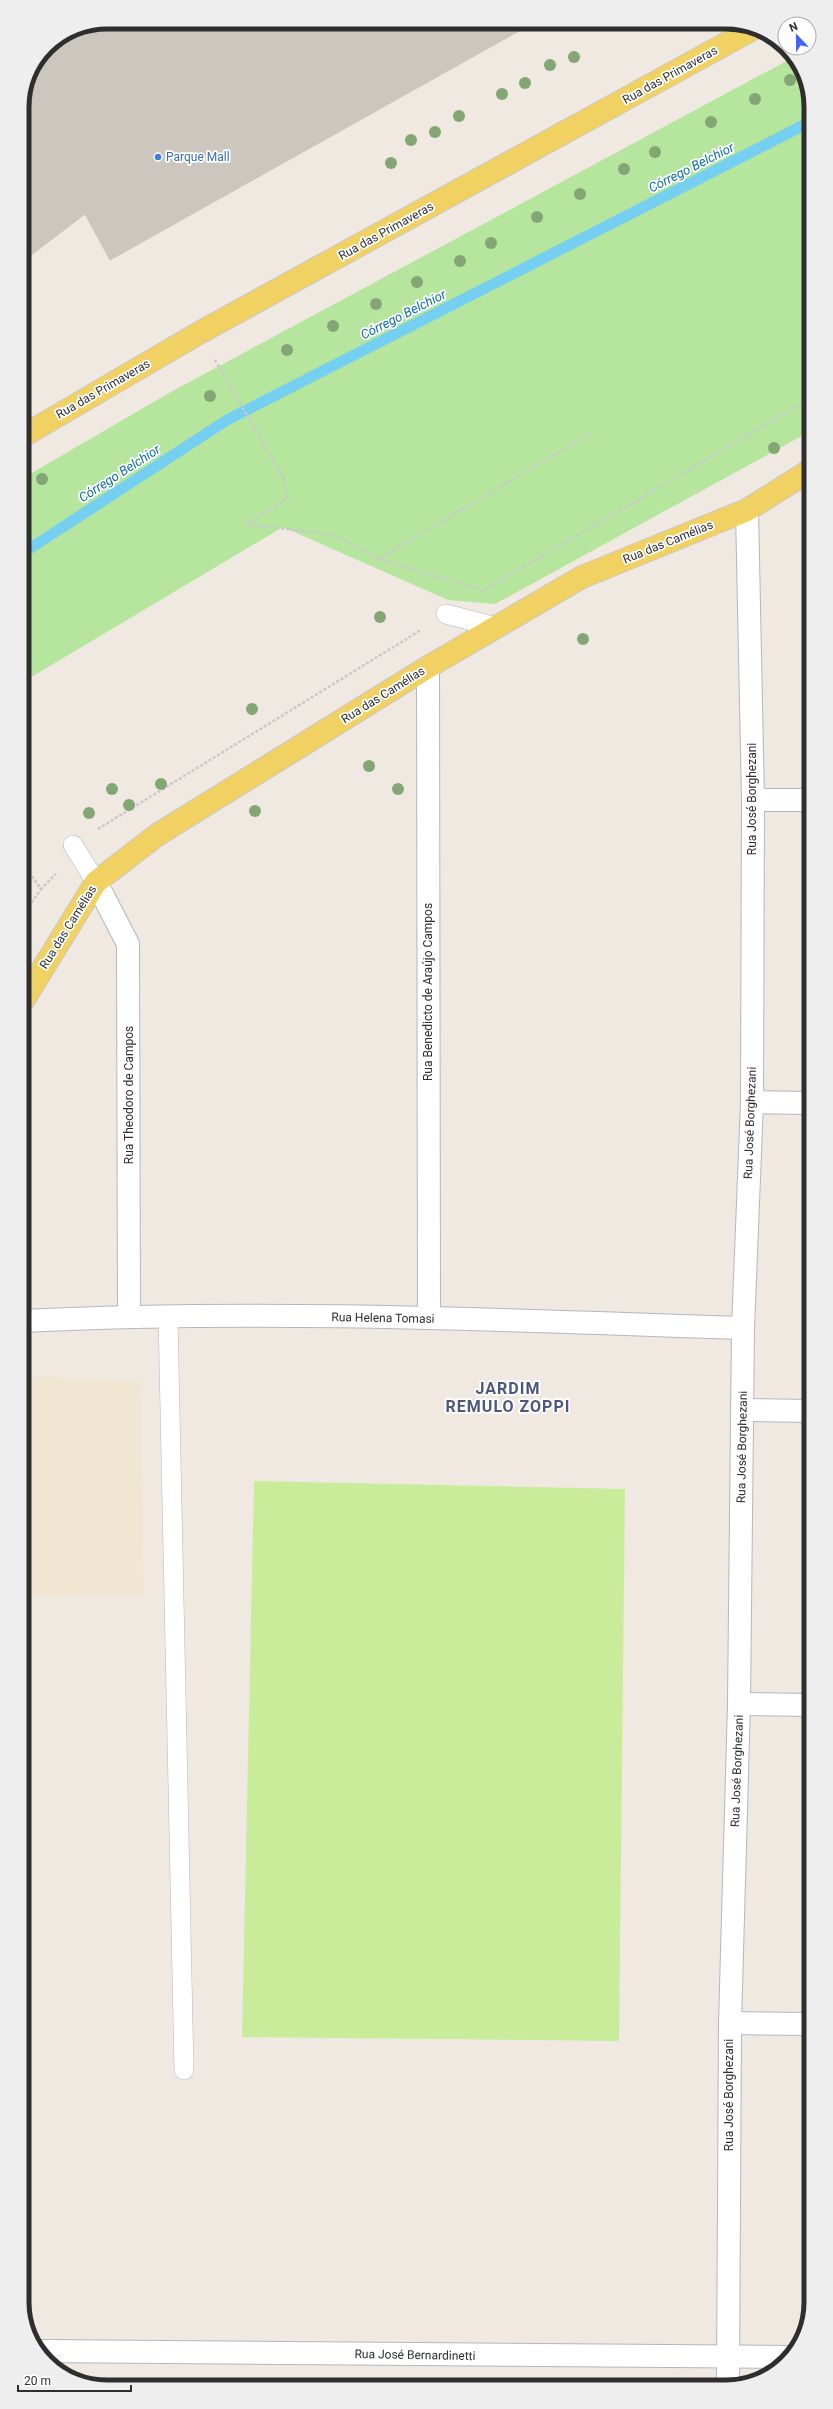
<svg xmlns="http://www.w3.org/2000/svg" width="833" height="2409" font-family="Roboto,sans-serif">
<style>
.education{fill:#f0e6d1}
.green{fill:#b6e59e}
.pitch{fill:#c9ec9a}
.lines{fill:none;stroke-linecap:round;stroke-linejoin:round}
.stream{stroke:#75cff0;stroke-width:11}
.building{fill:#cbc7bf;stroke:#cbc5ba}
.lane-casing{stroke:#b4b7c1;stroke-width:20}
.street-casing{stroke:#b4b7c1;stroke-width:24}
.primary-casing{stroke:#c9c9c9;stroke-width:24}
.path{stroke:#c9c9c9;stroke-width:2.5;stroke-dasharray:3 2;stroke-linecap:butt}
.lane{stroke:#fff;stroke-width:19}
.street{stroke:#fff;stroke-width:22}
.primary{stroke:#f2d163;stroke-width:22}
.tree{fill:#84a574}
.shop-dot{fill:#3f7fe0;stroke:#fff;stroke-width:1.5}
.labels{text-anchor:middle;stroke-width:3.5;stroke-linejoin:round;paint-order:stroke}
.street-label{font-size:12px;fill:#2e2e2e;stroke:#fff}
.shop-label{font-size:12px;fill:#366cbe;stroke:#fff;text-anchor:start}
.water-label{font-size:13px;font-style:italic;fill:#0d6fa3;stroke:#fff}
.district-label{font-size:16px;font-weight:bold;letter-spacing:1px;fill:#4d5680;stroke:#fff}
.rim{fill:none;stroke:#2e2e2e;stroke-width:5}
</style>
<rect width="100%" height="100%" fill="#efe9e1"/>
<path class="education" d="M 24,1377 L 140,1381 L 144,1594 L 24,1597 Z"/>
<path class="green" d="M 792,58 L 808,84 L 809,432 L 495,604 L 448,600 L 283,527 L 23,682 L 23,478 L 169,393 Z"/>
<path class="pitch" d="M 254,1481 L 625,1489 L 619,2041 L 242,2037 Z"/>
<g class="lines">
<path class="stream" d="M 23,553 L 227,420 L 808,123"/>
</g>
<path class="building" d="M 106,22 L 535,22 L 110,260 L 85,214 L 22,262 L 22,101 L 29,74 L 47,47 L 74,28 Z"/>
<g class="lines">
<g class="lane-casing">
<g id="lane">
<path d="M 446,614 L 496,627"/>
<path d="M 73,845 L 96,882"/>
<path d="M 168,1316 L 184,2070"/>
</g>
</g>
<g class="street-casing">
<g id="street">
<path d="M 428,667 L 429,1318"/>
<path d="M 753,800 L 809,800"/>
<path d="M 96,882 L 128,944 L 129,1316"/>
<path d="M 752,1102 L 809,1103"/>
<path d="M 24,1321 C 263,1309 503,1320 743,1328"/>
<path d="M 743,1410 L 810,1411"/>
<path d="M 739,1704 L 810,1705"/>
<path d="M 730,2023 L 811,2024"/>
<path d="M 42,2351 L 789,2357"/>
<path d="M 728,2384 L 730,2023 L 739,1704 L 743,1328 L 752,1102 L 753,800 L 747,510"/>
</g>
</g>
<g class="primary-casing">
<g id="primary">
<path d="M 23,436 L 199,333 L 751,30"/>
<path d="M 23,1001 L 96,882 L 157,835 L 428,667 L 582,577 L 747,510 L 809,471"/>
</g>
</g>
<g class="path">
<path d="M 215,360 L 284,479 L 288,498 L 247,524 L 334,535 L 379,559 L 478,589"/>
<path d="M 380,558 L 593,432"/>
<path d="M 481,592 L 808,400"/>
<path d="M 98,829 L 421,630"/>
<path d="M 23,864 L 41,889 L 56,874"/>
<path d="M 23,915 L 41,889"/>
</g>
<use href="#lane" class="lane"/>
<use href="#street" class="street"/>
<use href="#primary" class="primary"/>
</g>
<g class="tree">
<circle cx="574" cy="57" r="6"/>
<circle cx="550" cy="65" r="6"/>
<circle cx="790" cy="80" r="6"/>
<circle cx="525" cy="83" r="6"/>
<circle cx="502" cy="94" r="6"/>
<circle cx="755" cy="99" r="6"/>
<circle cx="459" cy="116" r="6"/>
<circle cx="711" cy="122" r="6"/>
<circle cx="435" cy="132" r="6"/>
<circle cx="411" cy="140" r="6"/>
<circle cx="655" cy="152" r="6"/>
<circle cx="391" cy="163" r="6"/>
<circle cx="624" cy="169" r="6"/>
<circle cx="580" cy="194" r="6"/>
<circle cx="537" cy="217" r="6"/>
<circle cx="491" cy="243" r="6"/>
<circle cx="460" cy="261" r="6"/>
<circle cx="417" cy="282" r="6"/>
<circle cx="376" cy="304" r="6"/>
<circle cx="333" cy="326" r="6"/>
<circle cx="287" cy="350" r="6"/>
<circle cx="210" cy="396" r="6"/>
<circle cx="774" cy="448" r="6"/>
<circle cx="42" cy="479" r="6"/>
<circle cx="380" cy="617" r="6"/>
<circle cx="583" cy="639" r="6"/>
<circle cx="252" cy="709" r="6"/>
<circle cx="369" cy="766" r="6"/>
<circle cx="161" cy="784" r="6"/>
<circle cx="112" cy="789" r="6"/>
<circle cx="398" cy="789" r="6"/>
<circle cx="129" cy="805" r="6"/>
<circle cx="255" cy="811" r="6"/>
<circle cx="89" cy="813" r="6"/>
</g>
<circle class="shop-dot" cx="158" cy="157" r="4"/>
<g class="labels">
<g class="street-label">
<text transform="translate(670 75) rotate(-29)" y="4">Rua das Primaveras</text>
<text transform="translate(386 231) rotate(-29)" y="4">Rua das Primaveras</text>
<text transform="translate(103 389) rotate(-30)" y="4">Rua das Primaveras</text>
<text transform="translate(668 542) rotate(-22)" y="4">Rua das Camélias</text>
<text transform="translate(383 695) rotate(-32)" y="4">Rua das Camélias</text>
<text transform="translate(752 799) rotate(-90)" y="4">Rua José Borghezani</text>
<text transform="translate(68 927) rotate(-58)" y="4">Rua das Camélias</text>
<text transform="translate(428 992) rotate(-90)" y="4">Rua Benedicto de Araújo Campos</text>
<text transform="translate(129 1095) rotate(-90)" y="4">Rua Theodoro de Campos</text>
<text transform="translate(750 1123) rotate(-88)" y="4">Rua José Borghezani</text>
<text transform="translate(383 1318) rotate(1)" y="4">Rua Helena Tomasi</text>
<text transform="translate(742 1447) rotate(-89)" y="4">Rua José Borghezani</text>
<text transform="translate(737 1771) rotate(-88)" y="4">Rua José Borghezani</text>
<text transform="translate(729 2095) rotate(-90)" y="4">Rua José Borghezani</text>
<text transform="translate(415 2355) rotate(1)" y="4">Rua José Bernardinetti</text>
</g>
<g class="shop-label">
<text x="166" y="161">Parque Mall</text>
</g>
<g class="water-label">
<text transform="translate(691 167) rotate(-27)" y="5">Córrego Belchior</text>
<text transform="translate(403 314) rotate(-27)" y="5">Córrego Belchior</text>
<text transform="translate(119 473) rotate(-33)" y="5">Córrego Belchior</text>
</g>
<g class="district-label">
<text x="508" y="1394">JARDIM<tspan x="508" dy="18">REMULO ZOPPI</tspan></text>
</g>
</g>
<path d="M0 0H833V2409H0ZM107 29H726A78 78 0 0 1 804 107V2302A78 78 0 0 1 726 2380H107A78 78 0 0 1 29 2302V107A78 78 0 0 1 107 29Z" fill="#eee" fill-rule="evenodd"/>
<path class="rim" d="M107 29H726A78 78 0 0 1 804 107V2302A78 78 0 0 1 726 2380H107A78 78 0 0 1 29 2302V107A78 78 0 0 1 107 29Z"/>
<g transform="translate(797 36) rotate(338)"><circle r="19" fill="#ffffff" stroke="#ababab"/>
<path d="M0-3L7 15L0 10L-7 15Z" fill="#4264fb"/>
<text y="-6" font-size="11" font-weight="bold" text-anchor="middle" fill="#2e2e2e">N</text>
</g>
<path d="M18 2385v6h113v-6" fill="none" stroke="#2e2e2e" stroke-width="2"/>
<text x="24" y="2385" font-size="12" fill="#2e2e2e" stroke="#ffffff" stroke-width="3" paint-order="stroke">20 m</text>
</svg>
